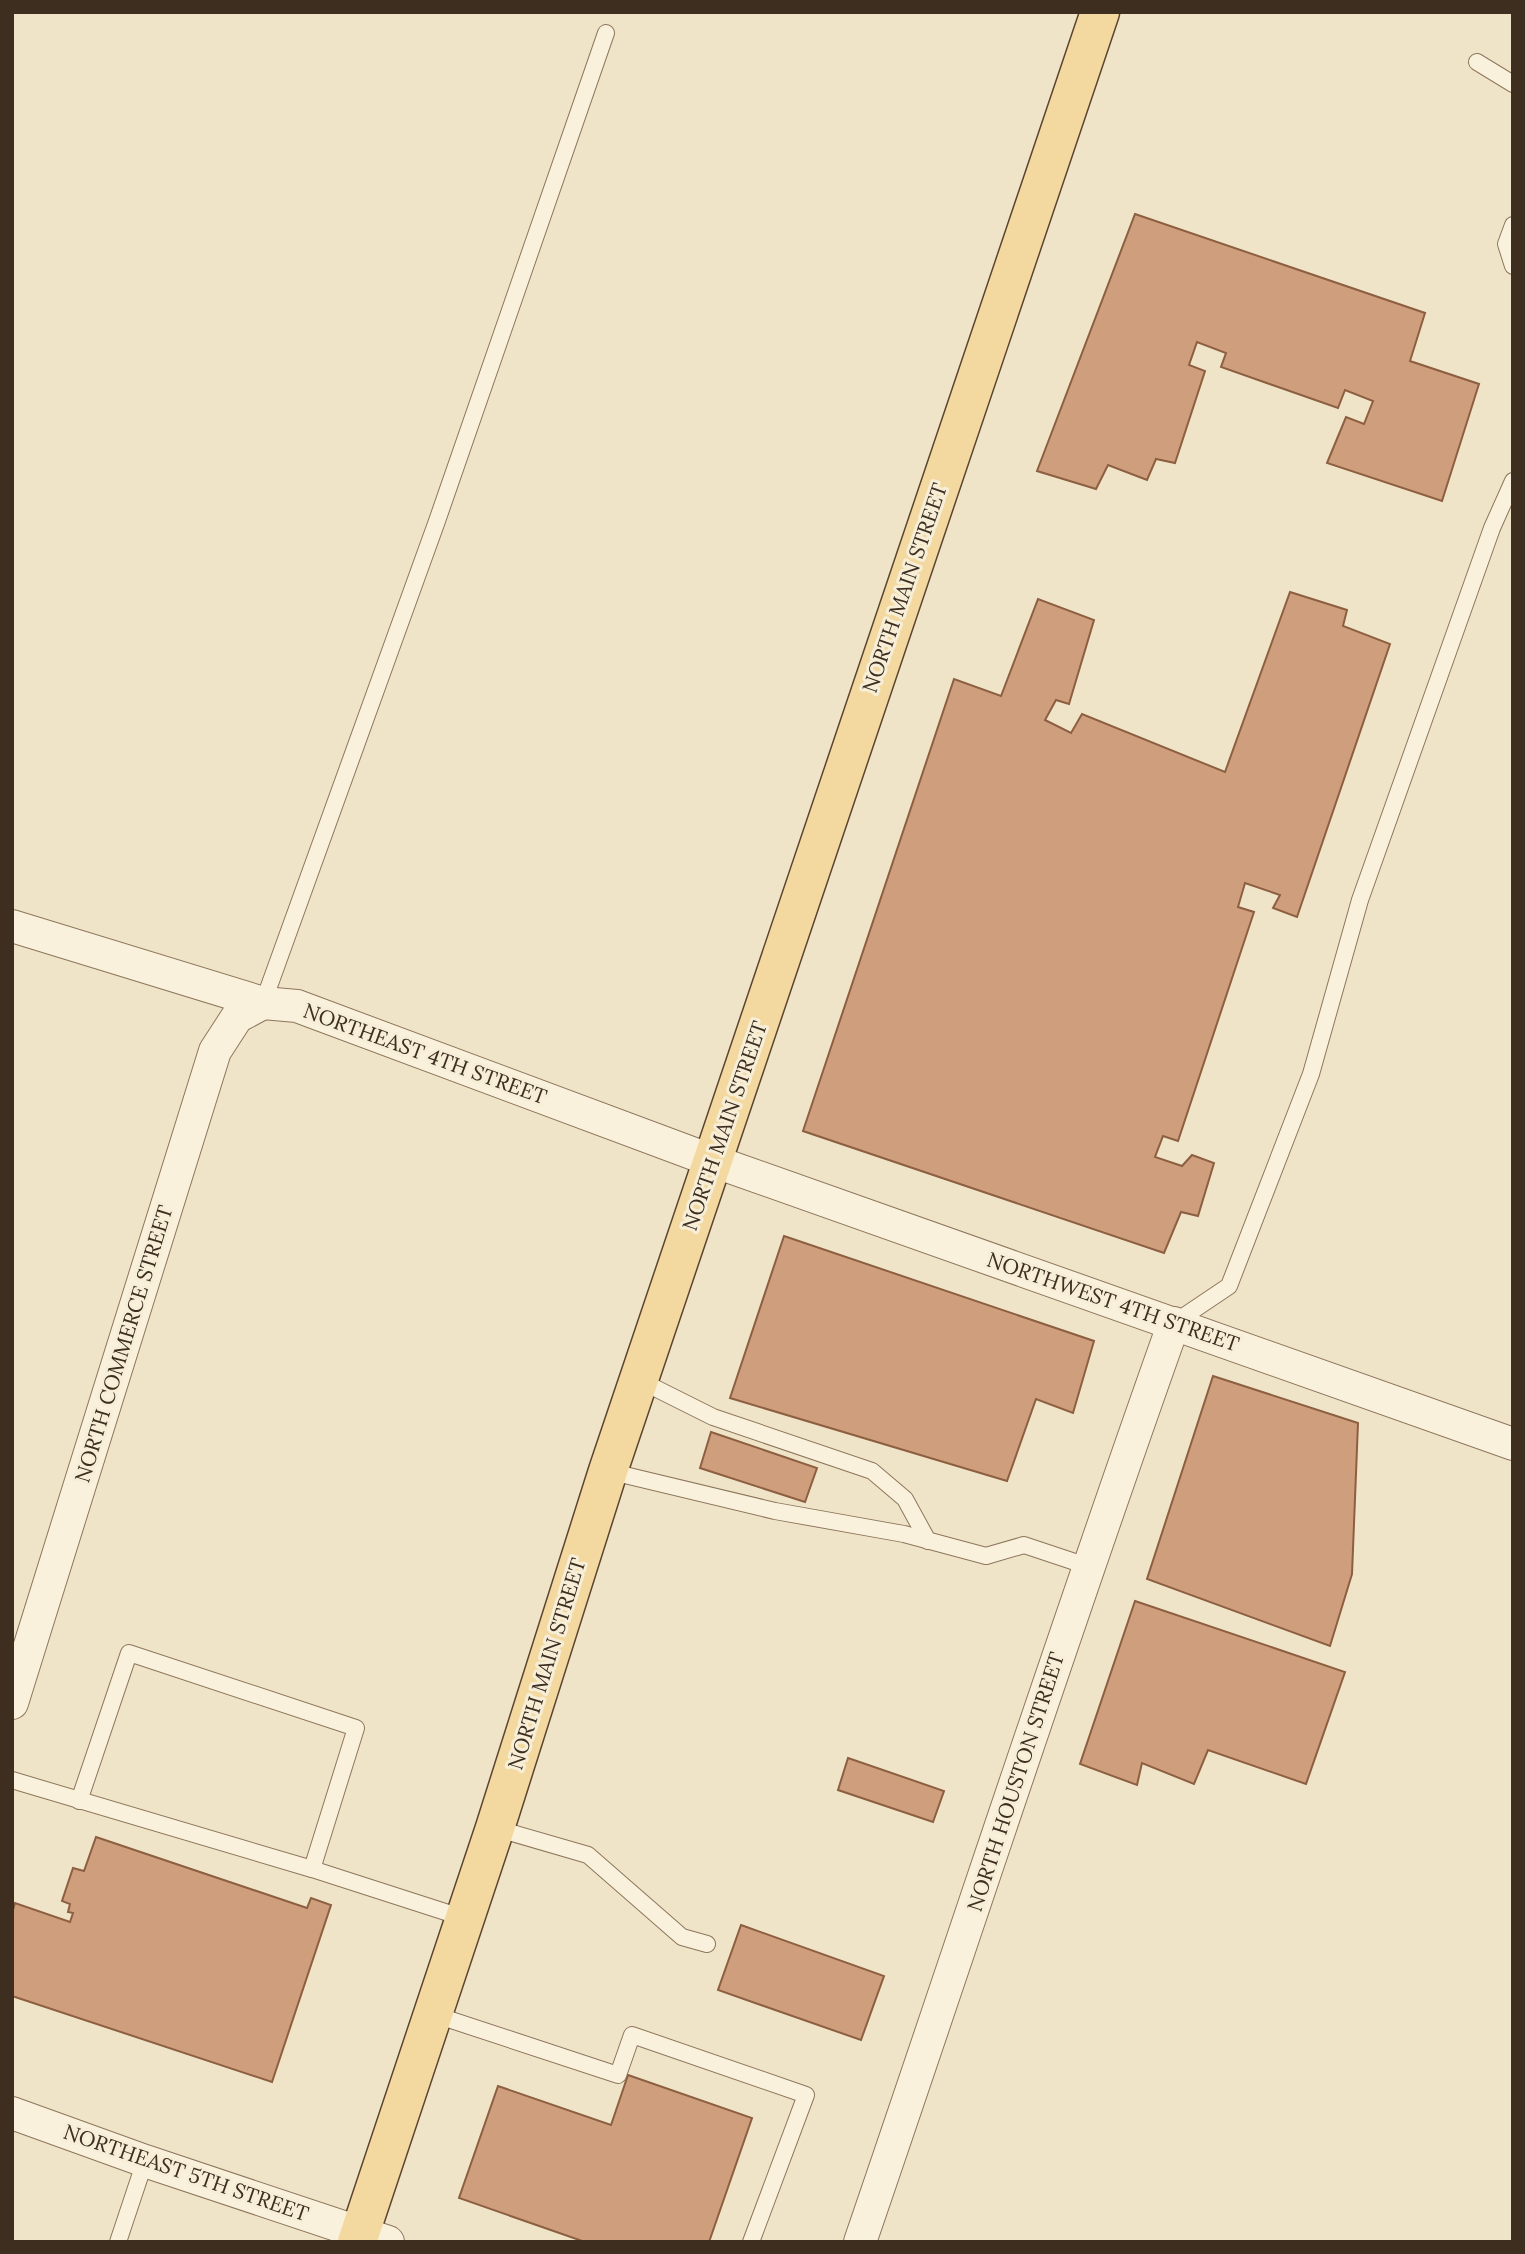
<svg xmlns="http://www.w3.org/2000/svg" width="1525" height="2254" font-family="Lora,serif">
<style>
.building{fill:#cf9f7d;stroke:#8d5f41;stroke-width:2}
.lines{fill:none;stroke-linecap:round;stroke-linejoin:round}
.lane-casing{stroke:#8d765c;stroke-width:18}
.street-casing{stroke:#8d765c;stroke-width:34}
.primary-casing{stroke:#5b4430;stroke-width:41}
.lane{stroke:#faf1dc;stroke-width:16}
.street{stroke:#faf1dc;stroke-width:32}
.primary{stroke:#f3d9a0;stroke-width:38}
.labels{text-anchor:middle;stroke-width:6;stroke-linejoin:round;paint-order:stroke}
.street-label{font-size:21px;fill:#3d2e20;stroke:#f7eed8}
</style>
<rect width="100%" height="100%" fill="#f0e4c8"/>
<g class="building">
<path d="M 1135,214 L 1425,313 L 1410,361 L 1479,384 L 1442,501 L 1327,463 L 1346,417 L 1364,424 L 1373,401 L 1345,390 L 1338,408 L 1221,367 L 1226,353 L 1197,342 L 1189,365 L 1205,371 L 1175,463 L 1156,459 L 1147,480 L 1108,465 L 1096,489 L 1037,471 Z"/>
<path d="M 1290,592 L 1347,610 L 1343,626 L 1390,644 L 1297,917 L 1273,908 L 1280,895 L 1245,883 L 1238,907 L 1254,912 L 1178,1141 L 1163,1136 L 1155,1157 L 1182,1166 L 1192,1155 L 1214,1163 L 1198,1216 L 1181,1212 L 1164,1253 L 803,1131 L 954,679 L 1001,696 L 1038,599 L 1094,620 L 1069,704 L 1056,700 L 1045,720 L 1071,733 L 1082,714 L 1225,772 Z"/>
<path d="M 784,1236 L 1094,1341 L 1073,1413 L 1036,1399 L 1007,1481 L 730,1398 Z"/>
<path d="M 1213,1376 L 1358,1423 L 1352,1574 L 1330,1646 L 1147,1579 Z"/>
<path d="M 711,1432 L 817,1468 L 805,1502 L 700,1468 Z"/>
<path d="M 1135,1601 L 1345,1672 L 1306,1784 L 1208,1750 L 1194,1784 L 1142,1763 L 1137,1785 L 1080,1764 Z"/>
<path d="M 848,1758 L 944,1791 L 933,1822 L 838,1790 Z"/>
<path d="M 96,1837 L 307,1908 L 311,1898 L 331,1905 L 272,2082 L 12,1996 L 12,1913 L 15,1903 L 70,1922 L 73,1913 L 68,1912 L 70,1904 L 62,1901 L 73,1868 L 84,1871 Z"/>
<path d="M 741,1925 L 884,1976 L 861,2040 L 718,1990 Z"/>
<path d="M 628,2075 L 752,2118 L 709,2242 L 585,2242 L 459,2198 L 498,2086 L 611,2125 Z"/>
</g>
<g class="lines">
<g class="lane-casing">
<g id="lane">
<path d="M 1477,62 L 1513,84"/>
<path d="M 1513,225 L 1506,244 L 1513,266"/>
<path d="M 263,1003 L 437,521 L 606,33"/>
<path d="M 1174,1323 L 1229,1286 L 1311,1074 L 1360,900 L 1492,528 L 1513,481"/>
<path d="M 639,1380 L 713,1417 L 872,1471 L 905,1499 L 928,1541"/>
<path d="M 608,1471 L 775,1511 L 904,1534 L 986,1556 L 1024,1545 L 1087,1566"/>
<path d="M 12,1780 L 312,1869 L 356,1728 L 129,1653 L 79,1801"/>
<path d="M 495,1828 L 588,1855 L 682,1937 L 707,1944"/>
<path d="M 312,1869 L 464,1918"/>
<path d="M 433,2014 L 618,2075 L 632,2035 L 806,2095 L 751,2242"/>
<path d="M 118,2242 L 145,2161"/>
</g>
</g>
<g class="street-casing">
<g id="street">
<path d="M 12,926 L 263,1003 L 297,1006 L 713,1161 L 1513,1444"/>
<path d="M 12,1703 L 215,1051 L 237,1017 L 263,1003"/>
<path d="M 12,2113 L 145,2161 L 388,2242"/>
<path d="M 860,2242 C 965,1936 1065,1628 1174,1323"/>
</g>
</g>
<g class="primary-casing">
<path id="primary" d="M 357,2242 L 495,1828 L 608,1471 L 1100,12"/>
</g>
<use href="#lane" class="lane"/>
<use href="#street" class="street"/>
<use href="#primary" class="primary"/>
</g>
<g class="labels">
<g class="street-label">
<text transform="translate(905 588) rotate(-71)" y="7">NORTH MAIN STREET</text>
<text transform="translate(425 1054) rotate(20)" y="7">NORTHEAST 4TH STREET</text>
<text transform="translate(725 1126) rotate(-71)" y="7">NORTH MAIN STREET</text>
<text transform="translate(1113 1302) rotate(19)" y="7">NORTHWEST 4TH STREET</text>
<text transform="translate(124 1344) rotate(-73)" y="7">NORTH COMMERCE STREET</text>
<text transform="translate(547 1664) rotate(-73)" y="7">NORTH MAIN STREET</text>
<text transform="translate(1016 1782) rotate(-72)" y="7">NORTH HOUSTON STREET</text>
<text transform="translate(186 2173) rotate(19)" y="7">NORTHEAST 5TH STREET</text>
</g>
</g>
<rect width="1525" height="2254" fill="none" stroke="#3d2e20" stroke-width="28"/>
</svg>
